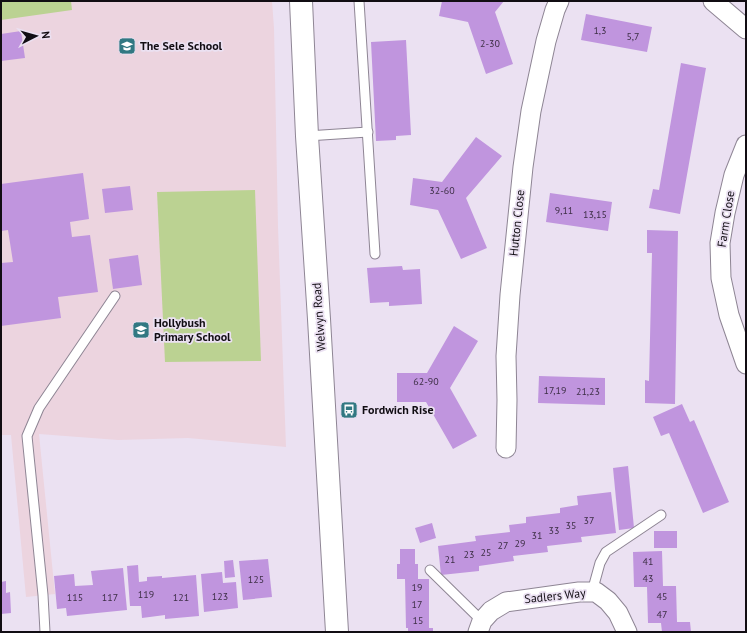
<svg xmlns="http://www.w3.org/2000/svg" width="747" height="633" font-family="'PT Sans',sans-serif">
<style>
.education{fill:#ecd4df}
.green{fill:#bbd292}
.building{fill:#c095de}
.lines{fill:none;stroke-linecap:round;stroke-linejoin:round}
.lane-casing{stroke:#8e8594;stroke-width:11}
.street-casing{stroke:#8e8594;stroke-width:21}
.secondary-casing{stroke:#8e8594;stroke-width:24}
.lane{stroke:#fff;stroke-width:9}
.street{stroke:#fff;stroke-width:19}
.secondary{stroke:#fff;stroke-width:22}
.labels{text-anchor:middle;stroke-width:3.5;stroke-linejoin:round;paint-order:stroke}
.number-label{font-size:10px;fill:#3d2f46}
.poi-label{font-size:12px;font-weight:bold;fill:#110d13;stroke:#ebe1f2;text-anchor:start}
.street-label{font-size:12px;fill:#110d13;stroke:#ebe1f2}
</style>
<rect width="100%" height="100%" fill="#ebe1f2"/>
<path class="education" d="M 1,1 L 272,1 L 274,28 L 278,227 L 286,447 L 188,438 L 118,440 L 39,434 L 55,594 L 26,597 L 11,435 L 1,435 Z"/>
<g class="green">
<path d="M 1,1 L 71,1 L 72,10 L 1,20 Z"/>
<path d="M 255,190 L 261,361 L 165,362 L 157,192 Z"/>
</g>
<g class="building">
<path d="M 442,1 L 504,1 L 495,12 L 513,64 L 486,74 L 468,22 L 439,16 Z"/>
<path d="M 586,14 L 652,27 L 647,52 L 581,40 Z"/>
<path d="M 21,31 L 25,58 L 1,61 L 1,34 Z"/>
<path d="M 406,40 L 411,135 L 396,136 L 396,140 L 376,141 L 371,42 Z"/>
<path d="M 681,63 L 706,68 L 680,214 L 649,208 L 653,189 L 659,190 Z"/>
<path d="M 476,137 L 502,156 L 466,198 L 487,248 L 461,259 L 438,210 L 410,205 L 413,178 L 442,182 Z"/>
<path d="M 83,173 L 89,219 L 70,222 L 72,237 L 90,235 L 98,292 L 58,297 L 61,318 L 1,326 L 1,263 L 13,262 L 8,230 L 1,231 L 1,184 Z"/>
<path d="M 130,186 L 133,210 L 105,213 L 102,189 Z"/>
<path d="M 550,193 L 612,202 L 608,231 L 546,222 Z"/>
<path d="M 647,230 L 678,231 L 675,404 L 645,403 L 645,380 L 649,381 L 652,253 L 647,253 Z"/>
<path d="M 138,255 L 142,285 L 113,289 L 109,259 Z"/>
<path d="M 402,266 L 403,270 L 420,269 L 422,304 L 389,306 L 389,302 L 370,303 L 367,268 Z"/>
<path d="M 454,326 L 478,341 L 450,388 L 477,436 L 453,449 L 426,402 L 397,402 L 397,373 L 427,373 Z"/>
<path d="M 539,376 L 605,378 L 605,405 L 538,403 Z"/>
<path d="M 682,404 L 690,422 L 694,420 L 729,502 L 703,513 L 669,433 L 661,436 L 653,417 Z"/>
<path d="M 628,466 L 634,528 L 619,530 L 613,468 Z"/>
<path d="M 611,492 L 616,533 L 581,537 L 582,542 L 547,546 L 548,552 L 513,556 L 514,561 L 479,566 L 479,571 L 441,575 L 438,546 L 476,541 L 475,536 L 510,532 L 509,525 L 526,523 L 526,517 L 560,513 L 560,508 L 578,505 L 577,496 Z"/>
<path d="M 432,523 L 436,538 L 420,543 L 415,528 Z"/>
<rect x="654" y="531" width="23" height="17"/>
<path d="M 400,549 L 415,549 L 415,564 L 418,564 L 418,579 L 429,579 L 429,628 L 433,628 L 433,632 L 408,632 L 408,628 L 406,628 L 405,579 L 397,579 L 397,564 L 400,564 Z"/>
<path d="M 662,551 L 663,586 L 676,586 L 677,622 L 690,622 L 691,632 L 662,632 L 661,623 L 648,623 L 647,587 L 634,587 L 633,552 Z"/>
<path d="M 268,559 L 272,597 L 243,600 L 239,561 Z"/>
<path d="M 233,560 L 235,577 L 225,578 L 224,561 Z"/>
<path d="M 138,565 L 139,582 L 147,581 L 147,577 L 162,576 L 162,578 L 196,575 L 199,616 L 165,619 L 165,615 L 142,618 L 141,606 L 130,606 L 127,566 Z"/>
<path d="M 123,568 L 127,610 L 67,616 L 66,608 L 57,609 L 54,576 L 74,574 L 75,586 L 93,585 L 91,571 Z"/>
<path d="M 222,572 L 223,583 L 236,582 L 238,608 L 204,612 L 201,574 Z"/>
<path d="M 6,581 L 6,593 L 10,592 L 11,613 L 1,614 L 1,582 Z"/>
</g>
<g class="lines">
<g class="lane-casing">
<g id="lane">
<path d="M 359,1 L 375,254"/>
<path d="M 307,136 L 368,132"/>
<path d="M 430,570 L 482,621"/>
<path d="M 592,592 L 600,563 L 606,552 L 661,515"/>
<path d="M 45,632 L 43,595 L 27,436 L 39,408 L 115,296"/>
</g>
</g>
<g class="street-casing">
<g id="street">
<path d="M 713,1 L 746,29"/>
<path d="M 746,145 L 734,175 L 725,213 L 720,243 L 721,278 L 729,315 L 746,364"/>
<path d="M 506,448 L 507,400 L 506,356 L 510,295 L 523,167 L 531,111 L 546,41 L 555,10 L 559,1"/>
<path d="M 478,632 L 482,621 L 491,611 L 506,602 L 579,592 L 596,592 L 608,601 L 618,613 L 627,632"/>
</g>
</g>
<g class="secondary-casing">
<path id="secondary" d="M 301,1 L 307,136 L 319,319 L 337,632"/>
</g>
<use href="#lane" class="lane"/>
<use href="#street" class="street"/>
<use href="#secondary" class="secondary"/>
</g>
<defs>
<g id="school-square" transform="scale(0.9)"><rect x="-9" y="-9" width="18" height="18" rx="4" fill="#317882" stroke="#ebe1f2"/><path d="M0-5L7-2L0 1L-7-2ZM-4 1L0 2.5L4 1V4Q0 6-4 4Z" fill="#fff"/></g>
<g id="bus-square" transform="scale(0.9)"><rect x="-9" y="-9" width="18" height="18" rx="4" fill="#317882" stroke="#ebe1f2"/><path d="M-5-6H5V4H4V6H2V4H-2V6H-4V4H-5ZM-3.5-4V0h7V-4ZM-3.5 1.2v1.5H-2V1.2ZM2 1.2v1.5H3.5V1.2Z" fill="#fff"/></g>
</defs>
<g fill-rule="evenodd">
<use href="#school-square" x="127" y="46"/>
<use href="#school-square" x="141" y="330"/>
<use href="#bus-square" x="349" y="410"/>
</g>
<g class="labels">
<g class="number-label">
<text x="600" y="34">1,3</text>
<text x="633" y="40">5,7</text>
<text x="490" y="47">2-30</text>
<text x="442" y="194">32-60</text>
<text x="564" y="214">9,11</text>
<text x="595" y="218">13,15</text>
<text x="426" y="385">62-90</text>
<text x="555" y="394">17,19</text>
<text x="588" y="395">21,23</text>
<text x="589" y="524">37</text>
<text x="571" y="529">35</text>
<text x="554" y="534">33</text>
<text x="537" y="539">31</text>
<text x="520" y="547">29</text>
<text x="503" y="549">27</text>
<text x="486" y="556">25</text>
<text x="469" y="558">23</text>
<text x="450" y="563">21</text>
<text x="648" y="565">41</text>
<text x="648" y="582">43</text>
<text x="256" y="583">125</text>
<text x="417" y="591">19</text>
<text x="146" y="598">119</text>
<text x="220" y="600">123</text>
<text x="662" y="600">45</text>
<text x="75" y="601">115</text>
<text x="110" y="601">117</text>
<text x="181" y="601">121</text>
<text x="417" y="608">17</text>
<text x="662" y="618">47</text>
<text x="418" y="624">15</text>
</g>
<g class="poi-label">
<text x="140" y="50">The Sele School</text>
<text x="154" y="327">Hollybush<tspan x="154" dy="14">Primary School</tspan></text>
<text x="362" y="414">Fordwich Rise</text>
</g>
<g class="street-label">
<text transform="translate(726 219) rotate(-81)" y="4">Farm Close</text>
<text transform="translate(517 223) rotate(-84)" y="4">Hutton Close</text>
<text transform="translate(319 317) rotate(-94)" y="4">Welwyn Road</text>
<text transform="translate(555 596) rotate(-6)" y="4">Sadlers Way</text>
</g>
</g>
<rect width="747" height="633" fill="none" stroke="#110d13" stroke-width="4"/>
<g transform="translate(36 36) rotate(84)" stroke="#ebe1f2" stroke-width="3" paint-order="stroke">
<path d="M0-3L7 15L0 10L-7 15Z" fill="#110d13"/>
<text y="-6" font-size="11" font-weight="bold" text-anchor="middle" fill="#110d13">N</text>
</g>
</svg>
